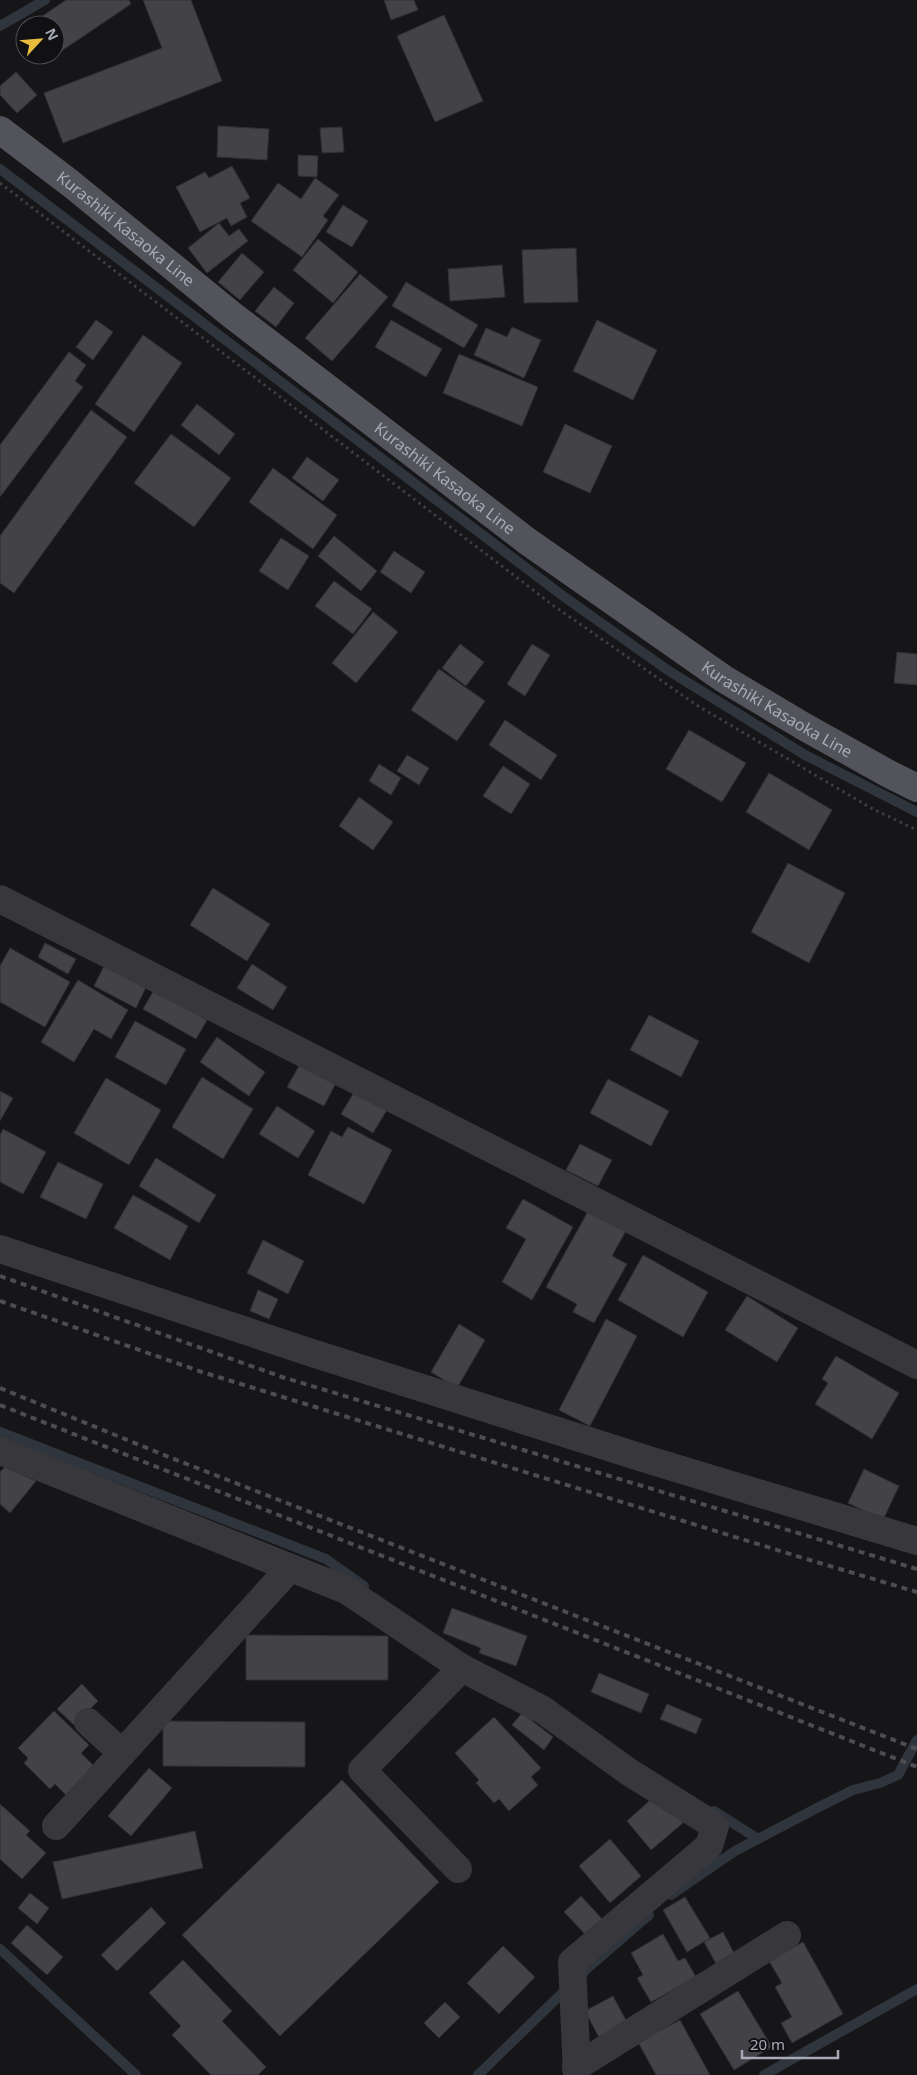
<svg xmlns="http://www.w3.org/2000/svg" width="917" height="2075" font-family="'Noto Sans',sans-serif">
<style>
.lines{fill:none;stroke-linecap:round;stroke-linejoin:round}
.stream{stroke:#2e353c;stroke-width:10}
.building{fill:#424247;stroke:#302f33}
.path{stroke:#3d3e43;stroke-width:3;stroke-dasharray:2.5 4;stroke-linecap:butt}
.minor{stroke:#37373c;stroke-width:28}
.primary{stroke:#53545b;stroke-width:28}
.rail{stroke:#4c4d53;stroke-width:4;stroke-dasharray:6 5;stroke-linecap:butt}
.labels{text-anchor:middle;stroke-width:5;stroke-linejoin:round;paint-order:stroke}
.street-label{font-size:16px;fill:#a8abb7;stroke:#111012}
</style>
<rect width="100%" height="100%" fill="#161517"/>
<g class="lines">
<g class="stream">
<path d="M 0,26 L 45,0"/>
<path d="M 0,169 L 563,596 L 669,671 L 805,755 L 917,812"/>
<path d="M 0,1432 L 326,1559 L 364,1586"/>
<path d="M 714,1811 L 758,1839"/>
<path d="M 671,1895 L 735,1851 L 817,1808 L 853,1790 L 880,1783 L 898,1775 L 917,1740"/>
<path d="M 0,1949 L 136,2075"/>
<path d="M 478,2075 L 590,1966 L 649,1915"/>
<path d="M 764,2075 L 917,1989"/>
</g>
</g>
<g class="building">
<path d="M 66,0 L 129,0 L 131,4 L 54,56 L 55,25 L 34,25 L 32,23 Z"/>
<path d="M 143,0 L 191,0 L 222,81 L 63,143 L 44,93 L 162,48 Z"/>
<path d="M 384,0 L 414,0 L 418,10 L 391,20 Z"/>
<path d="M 444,15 L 483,101 L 435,122 L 397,36 Z"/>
<path d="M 16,72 L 37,95 L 17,113 L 0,95 L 0,86 Z"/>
<path d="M 218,126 L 269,129 L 267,160 L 217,157 Z"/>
<path d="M 342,127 L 344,152 L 322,153 L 320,128 Z"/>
<path d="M 298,155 L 318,156 L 317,177 L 298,176 Z"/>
<path d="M 232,166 L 250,198 L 240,203 L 247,217 L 231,226 L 227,218 L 200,232 L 176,187 L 205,172 L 209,178 Z"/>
<path d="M 315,178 L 339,195 L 323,216 L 328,220 L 302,257 L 251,221 L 278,183 L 301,199 Z"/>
<path d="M 343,205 L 368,221 L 352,247 L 326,232 Z"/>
<path d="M 219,223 L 229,236 L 239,229 L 248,241 L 207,273 L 188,248 Z"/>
<path d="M 318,239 L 358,272 L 333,303 L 293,270 Z"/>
<path d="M 576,248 L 578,302 L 524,303 L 522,250 Z"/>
<path d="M 242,253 L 264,272 L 240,300 L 218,282 Z"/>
<path d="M 502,265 L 505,297 L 450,301 L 448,269 Z"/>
<path d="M 360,274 L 388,297 L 332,361 L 305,338 Z"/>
<path d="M 406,282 L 478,325 L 464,348 L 392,306 Z"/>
<path d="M 274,287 L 294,303 L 276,327 L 255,311 Z"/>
<path d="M 96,320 L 113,332 L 93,360 L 76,347 Z"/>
<path d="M 391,320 L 442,349 L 426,377 L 375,347 Z"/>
<path d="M 597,320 L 657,350 L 633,400 L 573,371 Z"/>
<path d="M 512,327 L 541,340 L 524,378 L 474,355 L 486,328 L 507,337 Z"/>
<path d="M 143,335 L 182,363 L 134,432 L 95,404 Z"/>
<path d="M 69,352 L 86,365 L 75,381 L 83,387 L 0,497 L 0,445 Z"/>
<path d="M 459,354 L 538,387 L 522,426 L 443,393 Z"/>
<path d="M 197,404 L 235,434 L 219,455 L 181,425 Z"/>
<path d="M 91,410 L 127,437 L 14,593 L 0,583 L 0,536 Z"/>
<path d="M 565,424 L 612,446 L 590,493 L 543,472 Z"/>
<path d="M 171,434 L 231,478 L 194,527 L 134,483 Z"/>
<path d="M 307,457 L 339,480 L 323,501 L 292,478 Z"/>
<path d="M 273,468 L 337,515 L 313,549 L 249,502 Z"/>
<path d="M 334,536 L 377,571 L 361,591 L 318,556 Z"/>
<path d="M 281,538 L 309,556 L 288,590 L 259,571 Z"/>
<path d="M 394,551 L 425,572 L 411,593 L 380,572 Z"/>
<path d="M 334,581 L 372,609 L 353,634 L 315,606 Z"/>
<path d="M 373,612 L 398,632 L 356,683 L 332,663 Z"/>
<path d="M 460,644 L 484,662 L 466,686 L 442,668 Z"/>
<path d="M 532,644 L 550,655 L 525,696 L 507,684 Z"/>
<path d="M 897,652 L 917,654 L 917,685 L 894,683 Z"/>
<path d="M 439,669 L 485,701 L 457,741 L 411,710 Z"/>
<path d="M 505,720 L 557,755 L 541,780 L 489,745 Z"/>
<path d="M 689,730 L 746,763 L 722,802 L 666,769 Z"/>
<path d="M 407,755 L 429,768 L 419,785 L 397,771 Z"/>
<path d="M 379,764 L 401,778 L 391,795 L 369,781 Z"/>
<path d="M 503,766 L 530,784 L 511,814 L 483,796 Z"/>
<path d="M 769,773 L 832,810 L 809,850 L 746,812 Z"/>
<path d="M 359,797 L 393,822 L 373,850 L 339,826 Z"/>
<path d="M 788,863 L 845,893 L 809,963 L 751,932 Z"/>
<path d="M 213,888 L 270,924 L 247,961 L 190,925 Z"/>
<path d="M 45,943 L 76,959 L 68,974 L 38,957 Z"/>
<path d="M 10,948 L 70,982 L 45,1027 L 0,1002 L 0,966 Z"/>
<path d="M 105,964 L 147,985 L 136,1008 L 94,986 Z"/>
<path d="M 252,964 L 287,987 L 273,1010 L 237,988 Z"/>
<path d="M 78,980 L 128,1010 L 111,1039 L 94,1029 L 74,1062 L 41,1042 Z"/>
<path d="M 154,990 L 207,1020 L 196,1039 L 143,1009 Z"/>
<path d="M 649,1015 L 699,1041 L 681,1077 L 630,1050 Z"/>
<path d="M 135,1021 L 186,1049 L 166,1085 L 115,1057 Z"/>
<path d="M 217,1037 L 265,1072 L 249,1096 L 200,1062 Z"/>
<path d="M 302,1061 L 337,1081 L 324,1106 L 287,1087 Z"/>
<path d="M 202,1077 L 253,1109 L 223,1159 L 172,1127 Z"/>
<path d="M 106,1078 L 161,1110 L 129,1165 L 74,1133 Z"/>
<path d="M 608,1079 L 669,1111 L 651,1146 L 590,1113 Z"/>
<path d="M 356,1089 L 388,1108 L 373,1133 L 341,1114 Z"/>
<path d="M 0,1091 L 13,1098 L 0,1121 Z"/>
<path d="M 277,1106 L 315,1131 L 298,1158 L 259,1134 Z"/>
<path d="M 348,1127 L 392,1150 L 364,1204 L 308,1175 L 331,1131 L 342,1137 Z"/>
<path d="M 3,1129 L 46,1152 L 23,1194 L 0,1182 L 0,1135 Z"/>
<path d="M 580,1144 L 612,1160 L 598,1186 L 566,1170 Z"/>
<path d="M 156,1158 L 216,1195 L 199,1223 L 139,1186 Z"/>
<path d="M 58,1162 L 103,1184 L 86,1219 L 40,1197 Z"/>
<path d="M 133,1195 L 188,1226 L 170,1260 L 114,1228 Z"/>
<path d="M 523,1199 L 573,1227 L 532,1300 L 502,1282 L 526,1239 L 506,1228 Z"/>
<path d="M 591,1206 L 628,1227 L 612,1256 L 627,1264 L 594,1323 L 573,1312 L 577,1304 L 546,1287 Z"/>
<path d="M 263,1240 L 304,1261 L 288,1294 L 247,1273 Z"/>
<path d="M 643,1255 L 708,1292 L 683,1337 L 618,1300 Z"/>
<path d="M 258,1290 L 278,1299 L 269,1319 L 250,1311 Z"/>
<path d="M 747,1296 L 798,1328 L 777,1362 L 725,1330 Z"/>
<path d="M 606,1319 L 637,1336 L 590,1426 L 559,1410 Z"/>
<path d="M 459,1324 L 485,1340 L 457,1388 L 431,1372 Z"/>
<path d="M 836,1356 L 899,1393 L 872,1439 L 815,1404 L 828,1383 L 822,1379 Z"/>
<path d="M 5,1467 L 36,1481 L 10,1513 L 0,1504 L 0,1472 Z"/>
<path d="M 864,1469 L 899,1486 L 883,1520 L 848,1503 Z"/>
<path d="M 452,1608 L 527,1636 L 516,1666 L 479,1653 L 481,1648 L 443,1633 Z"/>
<path d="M 246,1635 L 388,1636 L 388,1680 L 246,1680 Z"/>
<path d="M 599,1673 L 649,1694 L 641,1713 L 591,1692 Z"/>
<path d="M 82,1684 L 98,1701 L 74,1725 L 57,1709 Z"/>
<path d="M 667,1704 L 702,1719 L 696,1734 L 660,1719 Z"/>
<path d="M 54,1711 L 89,1745 L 81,1753 L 95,1767 L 66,1795 L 55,1784 L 50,1789 L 24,1763 L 28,1758 L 18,1748 Z"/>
<path d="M 522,1713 L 553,1737 L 544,1750 L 512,1725 Z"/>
<path d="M 494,1717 L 541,1768 L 531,1777 L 538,1785 L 509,1811 L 499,1799 L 494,1803 L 476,1783 L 479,1780 L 455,1753 Z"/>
<path d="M 163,1721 L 305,1722 L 305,1767 L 163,1766 Z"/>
<path d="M 149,1768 L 172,1788 L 131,1836 L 108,1816 Z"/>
<path d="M 342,1780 L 439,1882 L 280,2036 L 182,1935 Z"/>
<path d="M 655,1796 L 666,1802 L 683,1823 L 651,1850 L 627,1821 Z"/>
<path d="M 0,1804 L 30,1831 L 26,1835 L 46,1853 L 22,1879 L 0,1859 Z"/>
<path d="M 195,1831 L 203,1868 L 62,1899 L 53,1862 Z"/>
<path d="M 610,1839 L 641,1876 L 610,1903 L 579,1866 Z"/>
<path d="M 30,1893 L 49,1908 L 37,1924 L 18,1908 Z"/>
<path d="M 581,1896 L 604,1921 L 587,1936 L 564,1912 Z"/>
<path d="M 685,1897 L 710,1938 L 687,1952 L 663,1910 Z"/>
<path d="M 151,1907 L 166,1923 L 117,1971 L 101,1955 Z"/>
<path d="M 27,1925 L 63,1957 L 47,1975 L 11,1943 Z"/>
<path d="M 723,1932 L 736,1957 L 718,1967 L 704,1942 Z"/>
<path d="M 663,1934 L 678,1961 L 685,1958 L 696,1977 L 651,2002 L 637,1978 L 643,1975 L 631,1953 Z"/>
<path d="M 803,1942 L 843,2014 L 792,2043 L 781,2023 L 792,2017 L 775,1987 L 782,1983 L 769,1961 Z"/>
<path d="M 503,1946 L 535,1977 L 499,2014 L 467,1983 Z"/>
<path d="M 183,1960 L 232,2011 L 222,2021 L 266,2067 L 258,2075 L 211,2075 L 172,2035 L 181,2026 L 149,1993 Z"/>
<path d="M 738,1991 L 772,2047 L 734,2070 L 700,2014 Z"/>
<path d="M 613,1996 L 628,2024 L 600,2039 L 585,2011 Z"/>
<path d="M 445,2002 L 460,2017 L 439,2038 L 424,2023 Z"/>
<path d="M 680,2020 L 710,2075 L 656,2075 L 638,2042 Z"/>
</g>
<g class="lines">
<path class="path" d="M 0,183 L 554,606 L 698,706 L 871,808 L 917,830"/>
<g class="minor">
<path d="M 0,899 L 917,1365"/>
<path d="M 0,1249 L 309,1352 L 649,1460 L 917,1541"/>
<path d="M 0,1451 L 346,1590 L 462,1668 L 543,1710 L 629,1772 L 715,1826 L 709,1846 L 572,1962 L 577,2075"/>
<path d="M 88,1722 L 122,1753"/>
<path d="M 56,1826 L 290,1568"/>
<path d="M 458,1869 L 362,1770 L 462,1668"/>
<path d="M 576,2067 L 787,1935"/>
</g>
<path class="primary" id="s1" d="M 0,130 L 70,183 L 232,315 L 527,541 L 724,679 L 803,726 L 889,774 L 917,788"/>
<g class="rail">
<path d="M 0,1276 L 282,1377 L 917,1569"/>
<path d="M 0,1301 L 202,1372 L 803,1558 L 917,1592"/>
<path d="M 0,1388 L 169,1457 L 917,1749"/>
<path d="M 0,1405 L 917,1767"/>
</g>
</g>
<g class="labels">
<g class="street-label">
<text dy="6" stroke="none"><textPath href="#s1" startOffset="160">Kurashiki Kasaoka Line</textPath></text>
<text dy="6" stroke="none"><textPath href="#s1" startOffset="565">Kurashiki Kasaoka Line</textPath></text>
<text dy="6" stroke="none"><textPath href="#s1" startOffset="970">Kurashiki Kasaoka Line</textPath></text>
</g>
</g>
<g transform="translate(40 40) rotate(64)"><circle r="24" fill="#111012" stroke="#4d4e54"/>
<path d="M0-4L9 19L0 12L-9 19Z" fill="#e8bd3d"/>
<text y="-8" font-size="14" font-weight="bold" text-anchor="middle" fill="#a8abb7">N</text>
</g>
<path d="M742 2050v8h96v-8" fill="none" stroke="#a8abb7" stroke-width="2.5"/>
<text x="750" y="2050" font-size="15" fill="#a8abb7" stroke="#111012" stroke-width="4" paint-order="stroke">20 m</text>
</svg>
